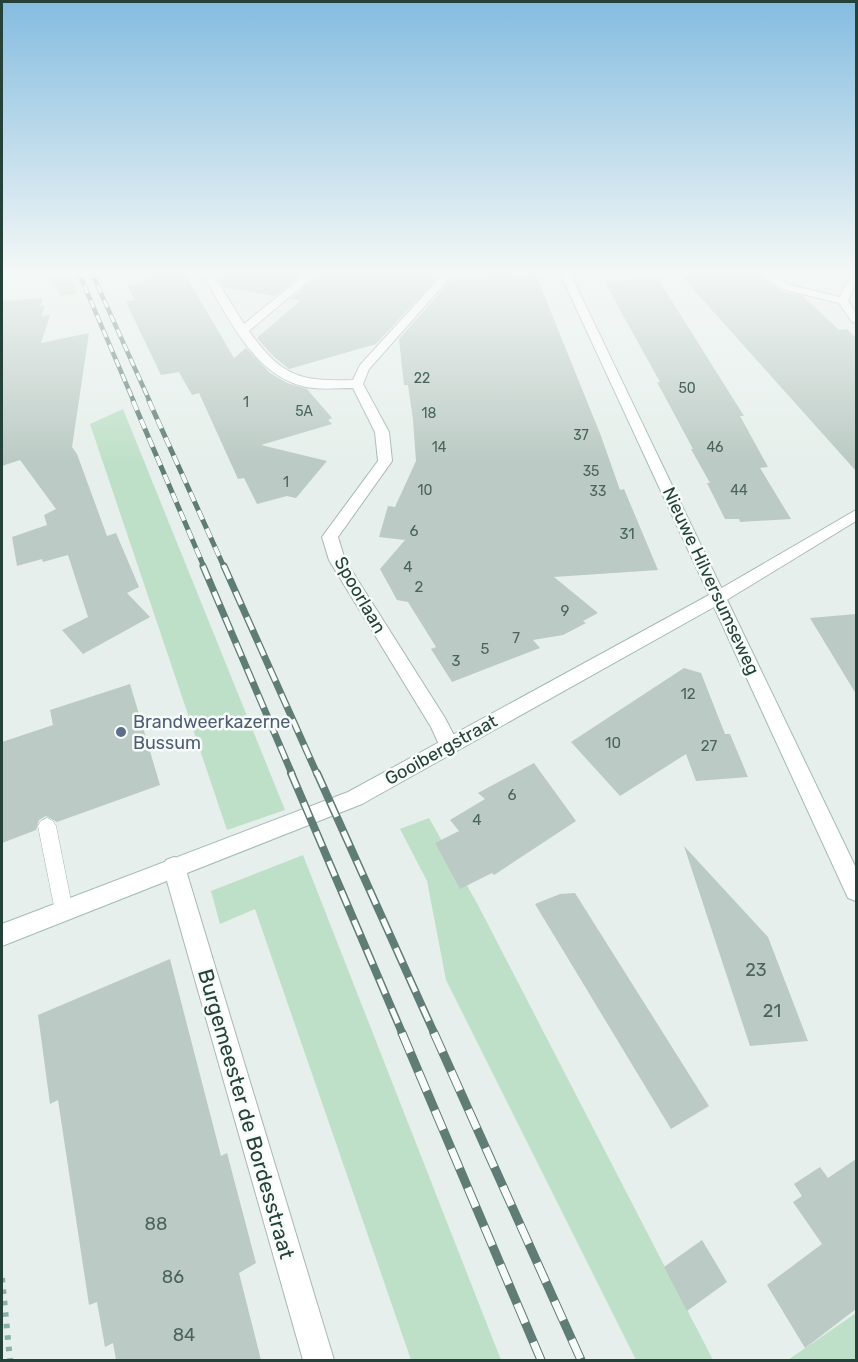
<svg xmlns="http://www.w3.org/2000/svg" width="858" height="1362" font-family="Rubik,sans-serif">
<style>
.green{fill:#bfe0c8}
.building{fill:#bbcac4}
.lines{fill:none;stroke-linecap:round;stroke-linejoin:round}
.lane-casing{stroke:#a8b8b2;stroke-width:1}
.street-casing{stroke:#a8b8b2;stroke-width:2}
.secondary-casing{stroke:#a4bbb3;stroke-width:2}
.path{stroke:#86b3a5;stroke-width:6;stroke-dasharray:4.5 7;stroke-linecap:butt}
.lane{fill:#fff;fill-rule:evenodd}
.street{fill:#fff;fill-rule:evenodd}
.secondary{fill:#fff;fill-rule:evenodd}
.rail-far4-casing{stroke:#5f7d75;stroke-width:4.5}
.rail-far3-casing{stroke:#5f7d75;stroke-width:5}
.rail-far2-casing{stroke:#5f7d75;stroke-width:7}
.rail-far1-casing{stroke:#5f7d75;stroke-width:8}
.rail-casing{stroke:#5f7d75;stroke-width:9}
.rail-far4{stroke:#f7fbf9;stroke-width:3;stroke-dasharray:8;stroke-linecap:butt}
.rail-far3{stroke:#f7fbf9;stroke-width:4;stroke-dasharray:10;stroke-linecap:butt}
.rail-far2{stroke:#f7fbf9;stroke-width:4.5;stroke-dasharray:14;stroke-linecap:butt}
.rail-far1{stroke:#f7fbf9;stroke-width:5;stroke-dasharray:16;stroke-linecap:butt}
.rail{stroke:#f7fbf9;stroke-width:7;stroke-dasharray:21;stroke-linecap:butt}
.service-dot{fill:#5c6f8a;stroke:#f7fbf9;stroke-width:2}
.labels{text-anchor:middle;stroke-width:5;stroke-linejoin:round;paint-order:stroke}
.far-number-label{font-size:14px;fill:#4a645c}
.number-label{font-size:15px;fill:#4a645c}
.street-label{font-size:18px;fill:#24423a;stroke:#f7fbf9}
.service-label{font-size:18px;fill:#4e5e75;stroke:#f7fbf9;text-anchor:start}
.near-number-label{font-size:18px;fill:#4a645c}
.near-street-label{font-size:21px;fill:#24423a;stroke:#f7fbf9}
</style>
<rect width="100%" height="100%" fill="#e6efeb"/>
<g class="green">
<path d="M 2,271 L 68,271 L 77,294 L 60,296 L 49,274 L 2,275 Z"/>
<path d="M 123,409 L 285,810 L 227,830 L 90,424 Z"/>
<path d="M 429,818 L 478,905 L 713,1360 L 636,1360 L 446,980 L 427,881 L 400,829 Z"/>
<path d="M 303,855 L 501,1360 L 411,1360 L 255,909 L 220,924 L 211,891 Z"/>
<path d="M 856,1313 L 856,1360 L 788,1360 Z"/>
</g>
<g class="building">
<path d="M 146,271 L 183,271 L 234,358 L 246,348 L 270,373 L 287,383 L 307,389 L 332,418 L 328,420 L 332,424 L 261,445 L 327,461 L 296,498 L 287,496 L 257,504 L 244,478 L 238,479 L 199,393 L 192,395 L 179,372 L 161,375 L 126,302 L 135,300 L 127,286 L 144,282 L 143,277 L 147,276 Z"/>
<path d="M 221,271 L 305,271 L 275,296 L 223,287 L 220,282 Z"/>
<path d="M 322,271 L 425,271 L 441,274 L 376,344 L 289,369 L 273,356 L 257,338 L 301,300 L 291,299 Z"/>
<path d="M 677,271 L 753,271 L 781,291 L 803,296 L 839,330 L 847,329 L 856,338 L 856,471 Z"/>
<path d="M 508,272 L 509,275 L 519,276 L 536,275 L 601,436 L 620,490 L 624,489 L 658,570 L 554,577 L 598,613 L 583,621 L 586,623 L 563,635 L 533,640 L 540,648 L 452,682 L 431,649 L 436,647 L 408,602 L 397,600 L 380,569 L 405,540 L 379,537 L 388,506 L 395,507 L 416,461 L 413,420 L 408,385 L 404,385 L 399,339 L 455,276 L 482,280 L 480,274 Z"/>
<path d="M 658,279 L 744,416 L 740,416 L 768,467 L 760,468 L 791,519 L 740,522 L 739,519 L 725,519 L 707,483 L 710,483 L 691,449 L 693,449 L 657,382 L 660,382 L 604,281 Z"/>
<path d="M 43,298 L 40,306 L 45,306 L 41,316 L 50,315 L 41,343 L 89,333 L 72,447 L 77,454 L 107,536 L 116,533 L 139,587 L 127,593 L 150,617 L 83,654 L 62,630 L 88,617 L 68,555 L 43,562 L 42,559 L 17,566 L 12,537 L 47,525 L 44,515 L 56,509 L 20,460 L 2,466 L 2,301 Z"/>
<path d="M 856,614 L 856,694 L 810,618 Z"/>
<path d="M 684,668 L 701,673 L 725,734 L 730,734 L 748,777 L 696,781 L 686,754 L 620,796 L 571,742 Z"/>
<path d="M 130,684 L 160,785 L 57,822 L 46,816 L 39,820 L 36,830 L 2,843 L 2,742 L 53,725 L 50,710 Z"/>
<path d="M 534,763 L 576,821 L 494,875 L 492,873 L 460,889 L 435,843 L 459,831 L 450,820 L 485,799 L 478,793 Z"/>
<path d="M 684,846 L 768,937 L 808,1041 L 750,1046 Z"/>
<path d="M 575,893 L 709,1106 L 671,1129 L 535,904 L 560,894 Z"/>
<path d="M 170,959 L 221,1156 L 227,1153 L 256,1263 L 239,1273 L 261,1360 L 116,1360 L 113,1343 L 105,1347 L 97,1302 L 89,1305 L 58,1100 L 50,1104 L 38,1015 Z"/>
<path d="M 856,1159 L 856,1309 L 805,1348 L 767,1285 L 822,1244 L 793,1202 L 802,1196 L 794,1184 L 820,1167 L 828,1178 Z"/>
<path d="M 702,1240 L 727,1282 L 687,1311 L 664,1267 Z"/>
</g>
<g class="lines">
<g class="lane-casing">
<path id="lane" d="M 47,818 L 53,821 L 56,826 L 73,911 L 71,917 L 64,920 L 57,917 L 55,911 L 38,826 L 41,821 Z"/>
</g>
<g class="street-casing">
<g id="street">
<path d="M 206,271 L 216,271 L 214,276 L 244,324 L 309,271 L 320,271 L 249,331 C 281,376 299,382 353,380 L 360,365 L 446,271 L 456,271 L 369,369 L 363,384 L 389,432 L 392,461 L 338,537 L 345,560 L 445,718 L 459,745 L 456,751 L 449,753 L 442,751 L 431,727 L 329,560 L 322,537 L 378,461 L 375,432 L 353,388 C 337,388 321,390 306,387 C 254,376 228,317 204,276 Z"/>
<path d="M 755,271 L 767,271 L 790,285 L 840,297 L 847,281 L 856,275 L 856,283 L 848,301 L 856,313 L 856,323 L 852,322 L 839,303 L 782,289 Z"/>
<path d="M 856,510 L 856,521 L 725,601 L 713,601 L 711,597 L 713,593 Z"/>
<path d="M 174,857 L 182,860 L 185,867 L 334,1360 L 303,1360 L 163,867 L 166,860 Z"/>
</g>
</g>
<g class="secondary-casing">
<path id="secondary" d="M 559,271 L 569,271 L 856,868 L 856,901 L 848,898 L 714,607 L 362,804 L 2,946 L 2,924 L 348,792 L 709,595 Z"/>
</g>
<path class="path" d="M 2,1278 L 10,1360"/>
<use href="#lane" class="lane"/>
<use href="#street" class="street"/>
<use href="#secondary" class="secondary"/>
<g class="rail-far4-casing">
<g id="rail-far4">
<path d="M 78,271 L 134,402"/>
<path d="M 91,271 L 150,402"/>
</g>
</g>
<g class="rail-far3-casing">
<g id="rail-far3">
<path d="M 133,401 L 204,567"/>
<path d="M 149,401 L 224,567"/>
</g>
</g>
<g class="rail-far2-casing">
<g id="rail-far2">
<path d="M 203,566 L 292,774"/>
<path d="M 224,566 L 317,774"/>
</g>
</g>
<g class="rail-far1-casing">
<g id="rail-far1">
<path d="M 291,773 L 403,1035"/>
<path d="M 317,773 L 435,1035"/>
</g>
</g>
<g class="rail-casing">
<g id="rail">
<path d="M 402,1033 L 541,1360"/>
<path d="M 434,1033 L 581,1360"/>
</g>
</g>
<use href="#rail-far4" class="rail-far4"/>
<use href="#rail-far3" class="rail-far3"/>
<use href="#rail-far2" class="rail-far2"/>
<use href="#rail-far1" class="rail-far1"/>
<use href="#rail" class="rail"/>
</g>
<linearGradient id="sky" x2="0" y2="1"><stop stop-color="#84bce0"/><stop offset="0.59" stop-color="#f4f8f6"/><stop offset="1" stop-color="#f4f8f6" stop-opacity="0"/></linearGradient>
<rect width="858" height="462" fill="url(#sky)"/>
<circle class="service-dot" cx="121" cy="732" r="6"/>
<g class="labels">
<g class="far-number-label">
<text x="422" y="383">22</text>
<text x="687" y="393">50</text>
<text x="246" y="407">1</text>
<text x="304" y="416">5A</text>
<text x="429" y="418">18</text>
<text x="581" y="440">37</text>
<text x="439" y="452">14</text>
<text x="715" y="452">46</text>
<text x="591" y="476">35</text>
<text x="286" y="487">1</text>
<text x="425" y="495">10</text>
<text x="739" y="495">44</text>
<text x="598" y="496">33</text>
</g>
<g class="number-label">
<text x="414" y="536">6</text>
<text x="627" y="539">31</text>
<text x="408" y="572">4</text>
<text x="419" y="592">2</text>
<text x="565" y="616">9</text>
<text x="516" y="643">7</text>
<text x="485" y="654">5</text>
<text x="456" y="666">3</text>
<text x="688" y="699">12</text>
<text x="613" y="748">10</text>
<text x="709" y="751">27</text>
<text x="512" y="800">6</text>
<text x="477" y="825">4</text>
</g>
<g class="street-label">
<text transform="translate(711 581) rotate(65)" y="6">Nieuwe Hilversumseweg</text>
<text transform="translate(360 595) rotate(60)" y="6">Spoorlaan</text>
<text transform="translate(441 750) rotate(-29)" y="6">Gooibergstraat</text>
</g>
<g class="service-label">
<text x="133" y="728">Brandweerkazerne<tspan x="133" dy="21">Bussum</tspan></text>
</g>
<g class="near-number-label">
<text x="756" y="976">23</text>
<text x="772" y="1017">21</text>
<text x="156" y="1230">88</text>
<text x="173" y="1283">86</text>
<text x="184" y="1341">84</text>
</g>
<g class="near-street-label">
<text transform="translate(246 1114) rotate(74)" y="7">Burgemeester de Bordesstraat</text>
</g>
</g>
<rect width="858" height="1362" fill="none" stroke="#24423a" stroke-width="6"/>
</svg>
